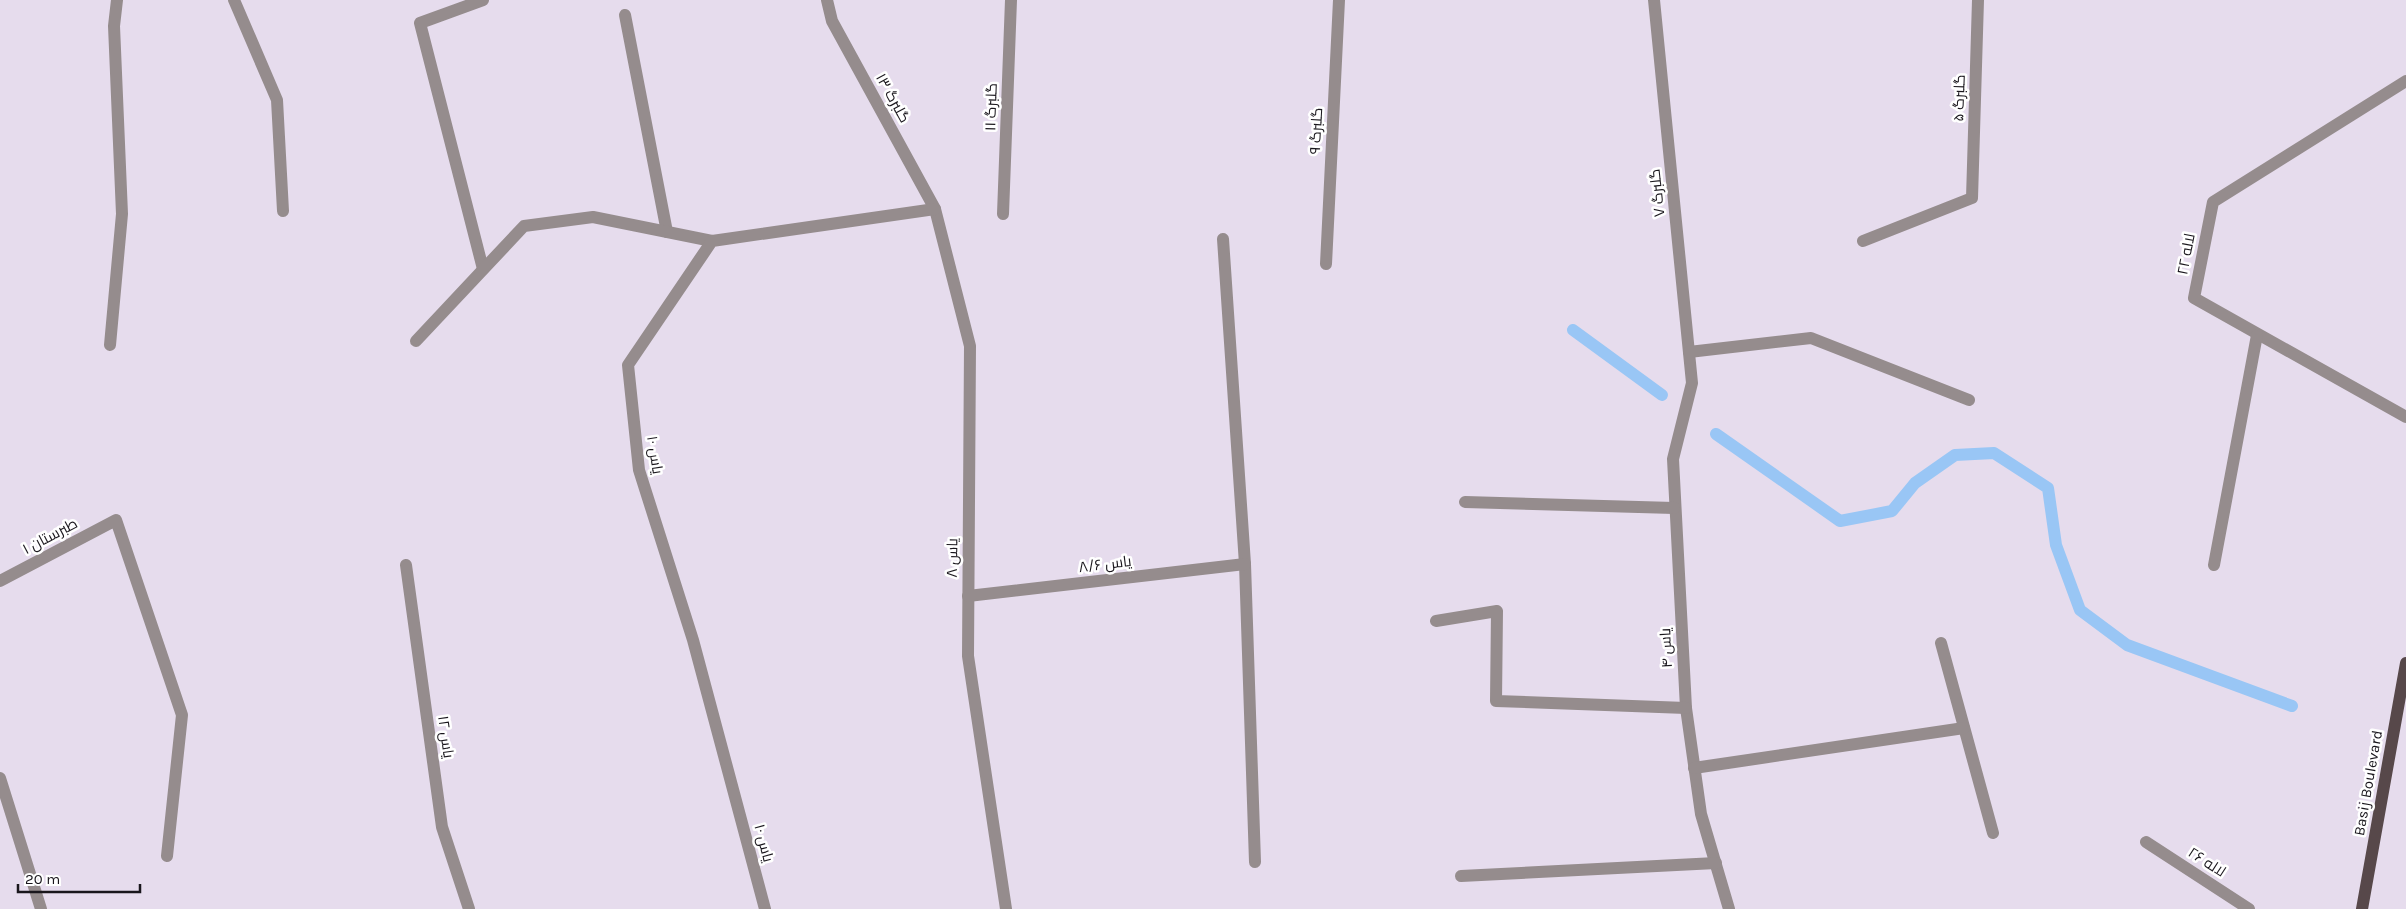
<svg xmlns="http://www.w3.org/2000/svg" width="2406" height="909" font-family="Karla,Cairo,sans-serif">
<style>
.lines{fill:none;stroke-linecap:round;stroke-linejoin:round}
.stream{stroke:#99c6f5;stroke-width:12}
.street{stroke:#958c8d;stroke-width:12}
.primary{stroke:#57484a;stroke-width:12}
.labels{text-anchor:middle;stroke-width:5;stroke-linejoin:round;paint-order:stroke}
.street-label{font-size:15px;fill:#19161c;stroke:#fff}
</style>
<rect width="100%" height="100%" fill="#e6dced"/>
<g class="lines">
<g class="stream">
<path d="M 1573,330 L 1662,395"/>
<path d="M 1716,434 L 1840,521 L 1892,511 L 1915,483 L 1955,455 L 1994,453 L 2048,488 L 2056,545 L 2080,610 L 2127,645 L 2292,706"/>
</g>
<g class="street">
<path d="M 234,0 L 277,100 L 283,211"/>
<path d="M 827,0 L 832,21 L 935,209 L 970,346 L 968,656 L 1006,909"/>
<path d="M 1654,0 L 1692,383 L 1673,459 L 1686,708 L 1701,814 L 1729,909"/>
<path d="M 625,15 L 667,232"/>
<path d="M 2406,81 L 2213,202 L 2194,298 L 2406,417"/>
<path d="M 1003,214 L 1011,0"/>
<path d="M 1223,239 L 1245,564 L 1255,862"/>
<path d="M 1863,241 L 1972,198 L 1978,0"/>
<path d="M 1326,264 L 1339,0"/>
<path d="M 483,269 L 420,23 L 483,0"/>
<path d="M 416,341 L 524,226 L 593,217 L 712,241"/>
<path d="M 110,345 L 122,214 L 114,26 L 117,0"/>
<path d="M 1689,352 L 1811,338 L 1969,400"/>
<path d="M 1465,502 L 1674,508"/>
<path d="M 406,565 L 442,827 L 469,909"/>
<path d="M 2214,565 L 2257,335"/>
<path d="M 0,581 L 116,520 L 182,715 L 167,856"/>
<path d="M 968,596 L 1245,564"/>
<path d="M 1436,621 L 1497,611 L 1496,701 L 1686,708"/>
<path d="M 1941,643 L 1993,833"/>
<path d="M 1694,768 L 1964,728"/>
<path d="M 0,778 L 41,909"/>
<path d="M 2146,842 L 2249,909"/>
<path d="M 1461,876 L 1716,863"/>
<path d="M 765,909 L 693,640 L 639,470 L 628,365 L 712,241 L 935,209"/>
</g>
<path class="primary" d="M 2362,909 L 2406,663"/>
</g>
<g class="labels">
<g class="street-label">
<text transform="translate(893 98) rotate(61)" y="5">گلبرگ ۱۳</text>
<text transform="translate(1959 98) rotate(-88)" y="5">گلبرگ ۵</text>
<text transform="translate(991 107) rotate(-88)" y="5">گلبرگ ۱۱</text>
<text transform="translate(1316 131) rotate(-87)" y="5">گلبرگ ۹</text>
<text transform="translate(1657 193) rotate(-96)" y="5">گلبرگ ۷</text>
<text transform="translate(2186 254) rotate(-79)" y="5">لاله ۲۲</text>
<text transform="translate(655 455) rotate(81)" y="5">یاس ۱۰</text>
<text transform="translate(50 536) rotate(-28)" y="5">طبرستان ۱</text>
<text transform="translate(952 558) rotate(-89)" y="5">یاس ۸</text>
<text transform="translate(1105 564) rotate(-7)" y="5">یاس ۸/۶</text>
<text transform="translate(1666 648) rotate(-93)" y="5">یاس ۴</text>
<text transform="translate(446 737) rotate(82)" y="5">یاس ۱۲</text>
<text transform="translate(2368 783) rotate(-80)" y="5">Basij Boulevard</text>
<text transform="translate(764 843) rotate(75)" y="5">یاس ۱۰</text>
<text transform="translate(2207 862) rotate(33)" y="5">لاله ۲۶</text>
</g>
</g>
<path d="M18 884v8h122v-8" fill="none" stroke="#19161c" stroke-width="2.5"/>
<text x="25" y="884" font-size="15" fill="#19161c" stroke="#ffffff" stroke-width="4" paint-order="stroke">20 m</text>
</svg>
